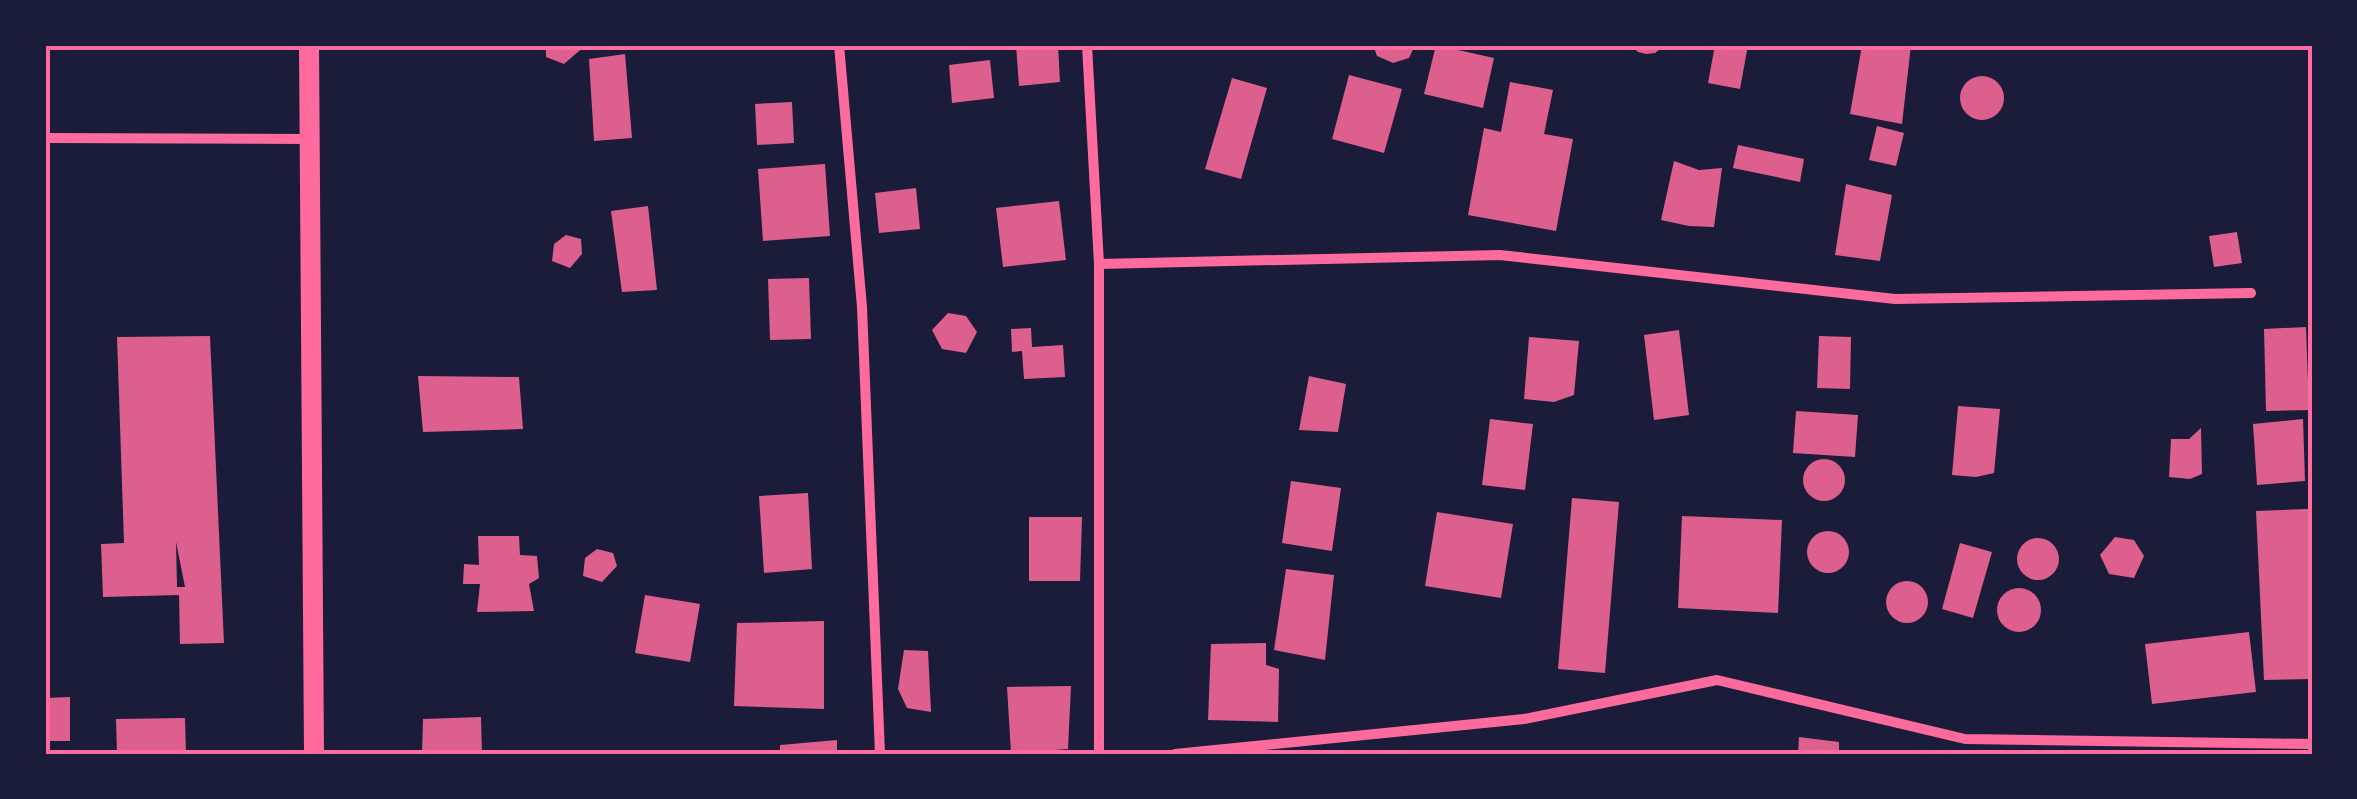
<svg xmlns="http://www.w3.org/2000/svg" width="2357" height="799" font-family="'Fira Sans Condensed',sans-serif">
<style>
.building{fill:#dd5f8e;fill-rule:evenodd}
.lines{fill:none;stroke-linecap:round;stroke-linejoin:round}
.minor{stroke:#ff6b9d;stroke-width:10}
.secondary{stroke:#ff6b9d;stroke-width:20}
.neatline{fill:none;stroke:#ff6b9d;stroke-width:4}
</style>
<rect width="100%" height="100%" fill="#1b1b3a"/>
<g class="building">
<path d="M 546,45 L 586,45 L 564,64 L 546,57 Z"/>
<path d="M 1016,45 L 1058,45 L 1060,82 L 1019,86 Z"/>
<path d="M 1373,45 L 1415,45 L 1409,58 L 1393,63 L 1377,56 Z"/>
<path d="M 1436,45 L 1494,58 L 1483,108 L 1424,94 Z"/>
<path d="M 1630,45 L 1665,45 L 1655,53 L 1646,54 L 1638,52 Z"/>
<path d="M 1715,45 L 1748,45 L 1740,89 L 1708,83 Z"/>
<path d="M 1862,45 L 1911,45 L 1902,124 L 1850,114 Z"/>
<path d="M 625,54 L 632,138 L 594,141 L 589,59 Z"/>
<path d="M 990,60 L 994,98 L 952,103 L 949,65 Z"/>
<path d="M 1349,75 L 1402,89 L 1384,153 L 1332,139 Z"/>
<circle cx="1982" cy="98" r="22"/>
<path d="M 1232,78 L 1267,88 L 1241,179 L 1205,169 Z"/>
<path d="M 1510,82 L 1553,90 L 1544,134 L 1573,139 L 1556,231 L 1468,215 L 1484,128 L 1501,132 Z"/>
<path d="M 792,102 L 794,143 L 757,145 L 755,104 Z"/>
<path d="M 1877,126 L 1904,133 L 1896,166 L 1869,160 Z"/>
<path d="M 1738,145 L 1804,159 L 1800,182 L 1733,168 Z"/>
<path d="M 1674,161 L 1699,170 L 1722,168 L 1714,227 L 1689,226 L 1661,220 Z"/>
<path d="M 825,164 L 830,236 L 763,241 L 758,169 Z"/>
<path d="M 1846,184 L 1892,195 L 1880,261 L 1835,255 Z"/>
<path d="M 916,188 L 920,229 L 879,233 L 875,193 Z"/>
<path d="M 1059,201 L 1066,260 L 1003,267 L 996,208 Z"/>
<path d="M 648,206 L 657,290 L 622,292 L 611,211 Z"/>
<path d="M 2237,232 L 2242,263 L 2214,267 L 2209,236 Z"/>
<path d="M 566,235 L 581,239 L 582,254 L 570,268 L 552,261 L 554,244 Z"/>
<path d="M 809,278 L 811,339 L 770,340 L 768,279 Z"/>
<path d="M 948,313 L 966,316 L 977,332 L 966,353 L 942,349 L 932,330 Z"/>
<path d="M 2306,327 L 2309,410 L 2266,411 L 2264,329 Z"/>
<path d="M 1031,328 L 1032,347 L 1063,345 L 1065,377 L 1024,379 L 1022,351 L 1012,352 L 1011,329 Z"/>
<path d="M 1679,330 L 1689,415 L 1654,420 L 1644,335 Z"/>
<path d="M 210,336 L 224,643 L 180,644 L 179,595 L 103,597 L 101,544 L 124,543 L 117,337 ZM 176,542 L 185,587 L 177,587 Z"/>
<path d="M 1819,336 L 1851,337 L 1850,389 L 1817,388 Z"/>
<path d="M 1529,337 L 1579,341 L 1574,395 L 1554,402 L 1524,399 Z"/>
<path d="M 418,376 L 519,377 L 523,429 L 423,432 Z"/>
<path d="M 1309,376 L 1346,384 L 1338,432 L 1299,430 Z"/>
<path d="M 1958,406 L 2000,409 L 1994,473 L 1976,477 L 1952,475 Z"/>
<path d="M 1796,411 L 1858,415 L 1855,457 L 1793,453 Z"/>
<path d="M 1490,419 L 1533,424 L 1525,490 L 1482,485 Z"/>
<path d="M 2303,419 L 2305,481 L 2257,485 L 2253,424 Z"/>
<path d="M 2201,428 L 2202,474 L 2190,479 L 2169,477 L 2171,439 L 2189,439 Z"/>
<circle cx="1824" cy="480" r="21"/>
<path d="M 1291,481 L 1341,488 L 1332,551 L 1282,543 Z"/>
<path d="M 808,493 L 812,569 L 764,573 L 759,496 Z"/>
<path d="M 1572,498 L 1619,502 L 1605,673 L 1558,669 Z"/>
<path d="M 2308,509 L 2310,679 L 2264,680 L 2256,511 Z"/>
<path d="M 1437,512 L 1513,524 L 1501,598 L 1425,586 Z"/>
<path d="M 1682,516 L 1782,520 L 1778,613 L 1678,608 Z"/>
<path d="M 1029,517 L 1082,517 L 1080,581 L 1029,581 Z"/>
<circle cx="1828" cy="552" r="21"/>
<path d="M 478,536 L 519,536 L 520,555 L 537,556 L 539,578 L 529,584 L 534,611 L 477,612 L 480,584 L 463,584 L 464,564 L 479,565 Z"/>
<path d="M 2115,537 L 2134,540 L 2144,556 L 2134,578 L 2109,574 L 2100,555 Z"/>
<circle cx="2038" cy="559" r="21"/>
<path d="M 1960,543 L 1992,552 L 1973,618 L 1942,609 Z"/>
<path d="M 597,549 L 613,553 L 617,566 L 602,582 L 583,576 L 585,558 Z"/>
<path d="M 1286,569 L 1334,575 L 1325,660 L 1274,650 Z"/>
<circle cx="1907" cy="602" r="21"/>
<circle cx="2019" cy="610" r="22"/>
<path d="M 645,595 L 700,604 L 690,662 L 635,653 Z"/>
<path d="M 824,621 L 824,709 L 734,706 L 737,623 Z"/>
<path d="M 2249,632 L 2256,692 L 2152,704 L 2145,644 Z"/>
<path d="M 1266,643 L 1266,665 L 1279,669 L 1278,722 L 1208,720 L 1211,644 Z"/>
<path d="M 904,650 L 928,651 L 931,712 L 907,708 L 898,689 Z"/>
<path d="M 1071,686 L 1068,749 L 1011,753 L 1007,687 Z"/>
<path d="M 70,697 L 70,741 L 45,741 L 45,698 Z"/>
<path d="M 481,717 L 482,754 L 422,754 L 423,719 Z"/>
<path d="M 185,718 L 186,754 L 117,754 L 116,719 Z"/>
<path d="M 1799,737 L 1839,742 L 1839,754 L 1798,754 Z"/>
<path d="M 837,740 L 837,754 L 780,754 L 780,745 Z"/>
</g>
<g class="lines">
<g class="minor">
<path d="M 839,45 L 862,307 L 880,754"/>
<path d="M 1087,45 L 1099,264"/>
<path d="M 45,138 L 309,139"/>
<path d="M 1099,754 L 1099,264 L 1500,255 L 1895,299 L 2251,293"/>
<path d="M 1175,754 L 1524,719 L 1717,680 L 1965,739 L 2312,744"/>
</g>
<path class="secondary" d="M 309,45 L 314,754"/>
</g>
<rect width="2357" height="799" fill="none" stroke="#1b1b3a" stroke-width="95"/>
<rect x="48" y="48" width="2262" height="704" class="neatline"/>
</svg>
